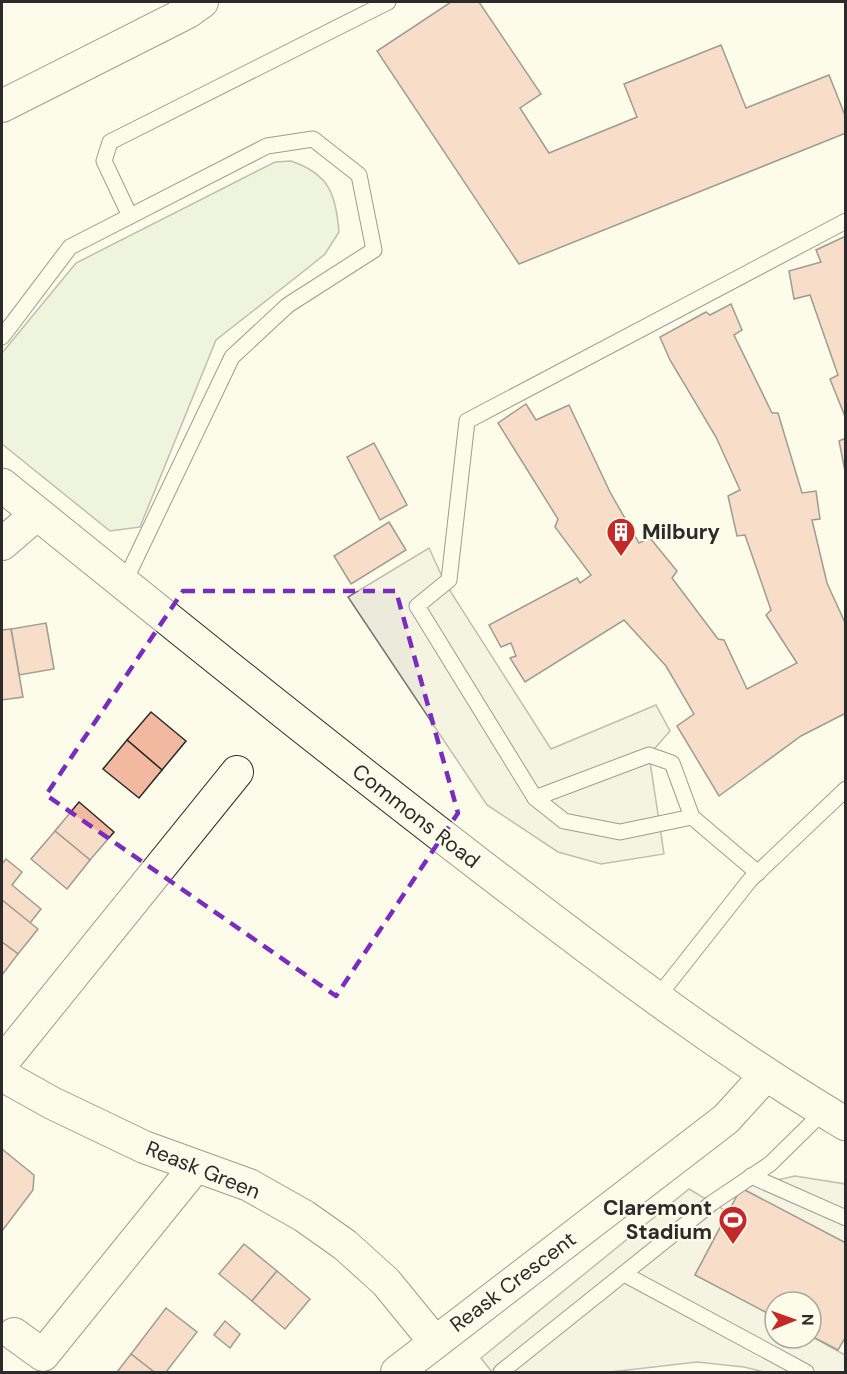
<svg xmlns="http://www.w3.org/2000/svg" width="847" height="1374" font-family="'DM Sans',sans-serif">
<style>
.green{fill:#deebd1;stroke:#74746e;stroke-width:1.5}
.parking{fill:#eceadb;stroke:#74746e;stroke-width:1.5}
.building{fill:#f2b8a0;stroke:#2b2b2b;stroke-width:1.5}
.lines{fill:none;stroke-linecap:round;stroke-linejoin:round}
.service-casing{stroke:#2b2b2b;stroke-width:17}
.minor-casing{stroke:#2b2b2b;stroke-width:34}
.tertiary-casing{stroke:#2b2b2b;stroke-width:35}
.service{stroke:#fdfbea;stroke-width:15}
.minor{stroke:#fdfbea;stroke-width:32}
.tertiary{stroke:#fdfbea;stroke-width:33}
.marked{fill:none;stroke:#7b2cbf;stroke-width:4.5;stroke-dasharray:12 8;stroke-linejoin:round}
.labels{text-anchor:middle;stroke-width:4.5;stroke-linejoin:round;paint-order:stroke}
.poi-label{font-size:21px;font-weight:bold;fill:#2b2b2b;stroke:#fdfbea;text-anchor:start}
.street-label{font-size:21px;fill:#2b2b2b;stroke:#fdfbea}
</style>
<rect width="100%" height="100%" fill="#fdfbea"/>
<path class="green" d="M 291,161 C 329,174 336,194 339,232 L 325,254 L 309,267 L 216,340 L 140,527 L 110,531 L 2,444 L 2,353 L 76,263 L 275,162 Z"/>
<g class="parking">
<path d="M 429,548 L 445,583 L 551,749 L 656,705 L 670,731 L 649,755 L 664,854 L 601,864 L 558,852 L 487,805 L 348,597 Z"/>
<path d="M 795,1176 L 845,1184 L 845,1243 L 741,1188 Z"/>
<path d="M 689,1189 L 728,1212 L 695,1275 L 775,1317 L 775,1338 L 811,1336 L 845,1355 L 846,1372 L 764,1372 L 744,1367 L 697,1362 L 610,1372 L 492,1372 L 481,1358 Z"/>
</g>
<g class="building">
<path d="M 451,2 L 479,2 L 541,94 L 520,108 L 549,153 L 637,117 L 624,84 L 721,45 L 746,108 L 829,75 L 846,118 L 846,133 L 519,264 L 377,51 Z"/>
<path d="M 846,236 L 846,419 L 830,379 L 838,375 L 810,295 L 794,299 L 789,271 L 821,262 L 816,250 Z"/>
<path d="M 731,304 L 742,330 L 734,335 L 772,413 L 778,413 L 802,493 L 816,491 L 820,519 L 812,520 L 827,583 L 846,625 L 846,713 L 801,736 L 719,796 L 677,726 L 694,714 L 666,666 L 624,620 L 525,682 L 510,658 L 516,656 L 511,643 L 501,647 L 489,625 L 577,578 L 580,583 L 591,575 L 555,527 L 558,519 L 498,423 L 526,404 L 536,420 L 569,405 L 610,492 L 639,543 L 650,538 L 677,571 L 672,578 L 718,639 L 724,640 L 747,689 L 797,663 L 766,615 L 771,610 L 745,535 L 737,536 L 728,496 L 740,490 L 716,437 L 670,360 L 660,337 L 706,312 L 710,315 Z"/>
<path d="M 846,438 L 846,476 L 839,441 Z"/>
<path d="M 374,443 L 407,505 L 380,520 L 347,457 Z"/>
<path d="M 389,522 L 406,550 L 351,584 L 334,556 Z"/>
<path d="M 46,623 L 54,669 L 19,675 L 11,629 Z"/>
<path d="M 11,629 L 23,697 L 2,700 L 2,630 Z"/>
<path d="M 151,712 L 186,741 L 162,770 L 127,740 Z"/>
<path d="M 127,740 L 162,770 L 139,798 L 103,769 Z"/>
<path d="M 79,802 L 114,832 L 90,860 L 55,831 Z"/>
<path d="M 55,831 L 90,860 L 67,889 L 31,859 Z"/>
<path d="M 6,859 L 22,872 L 12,885 L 41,909 L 30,923 L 2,900 L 2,864 Z"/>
<path d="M 2,900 L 38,929 L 18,954 L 2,942 Z"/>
<path d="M 2,942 L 18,954 L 2,975 Z"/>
<path d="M 2,1149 L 34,1175 L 33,1190 L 2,1231 Z"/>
<path d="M 741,1188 L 846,1243 L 846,1336 L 838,1350 L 811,1336 L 811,1302 L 775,1302 L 775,1317 L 695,1275 Z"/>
<path d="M 244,1244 L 277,1271 L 252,1301 L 219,1274 Z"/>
<path d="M 277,1271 L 310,1299 L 285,1329 L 252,1301 Z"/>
<path d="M 166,1308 L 197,1332 L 166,1372 L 154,1372 L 131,1354 Z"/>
<path d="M 225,1321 L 240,1334 L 230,1348 L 214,1335 Z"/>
<path d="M 131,1354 L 154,1372 L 117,1372 Z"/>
</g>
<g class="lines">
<g class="service-casing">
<g id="service">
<path d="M 130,216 L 104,161 L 110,142 L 388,2"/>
<path d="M 2,337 L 70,247 L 267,146 L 313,139 L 359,175 L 374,250 L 288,305 L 232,357 L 123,585"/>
<path d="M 535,798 L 564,821 L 620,832 L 692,817"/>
<path d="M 758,873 L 692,817 L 672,763 L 649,755 L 535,798 L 417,606 L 449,580 L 467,421 L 846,221"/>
<path d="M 656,999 L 750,880 L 846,789"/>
<path d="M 751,1176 L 846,1218"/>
<path d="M 624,1274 L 806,1372"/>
<path d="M 501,1372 L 712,1203 L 770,1164 L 824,1111"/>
</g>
</g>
<g class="minor-casing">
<g id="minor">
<path d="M 2,106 L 188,12 L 202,2"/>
<path d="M 2,544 L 37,514"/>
<path d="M 2,1063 L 237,772"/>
<path d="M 2,1075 L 52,1103 L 144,1147 L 249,1185 L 304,1216 L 345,1245 L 386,1282 L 435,1342"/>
<path d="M 14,1334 L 43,1355 L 195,1167"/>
<path d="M 397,1372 L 726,1119 L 766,1075"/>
</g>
</g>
<g class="tertiary-casing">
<path id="tertiary" d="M 2,485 C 173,623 344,762 519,895 C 625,976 731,1056 846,1124"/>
</g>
<use href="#service" class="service"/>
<use href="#minor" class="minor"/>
<use href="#tertiary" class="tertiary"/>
</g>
<path d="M0 0H847V1374H0ZM 183,591 L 396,591 L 458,813 L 336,996 L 46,795 Z" fill="#fdfbea" fill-opacity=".55" fill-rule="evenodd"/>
<path class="marked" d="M 183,591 L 396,591 L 458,813 L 336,996 L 46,795 Z"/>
<defs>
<g id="building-pin" transform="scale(1.5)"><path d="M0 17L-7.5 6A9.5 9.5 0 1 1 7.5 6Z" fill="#c62828" stroke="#fdfbea"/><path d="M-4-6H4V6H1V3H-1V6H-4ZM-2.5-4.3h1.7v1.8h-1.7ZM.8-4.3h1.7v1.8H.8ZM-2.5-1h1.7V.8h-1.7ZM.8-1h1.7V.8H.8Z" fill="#fff"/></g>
<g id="stadium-pin" transform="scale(1.5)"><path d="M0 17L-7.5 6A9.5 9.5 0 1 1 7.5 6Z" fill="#c62828" stroke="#fdfbea"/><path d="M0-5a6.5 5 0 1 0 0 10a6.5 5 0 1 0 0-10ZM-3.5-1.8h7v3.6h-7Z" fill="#fff"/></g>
</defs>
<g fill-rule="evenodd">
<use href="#building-pin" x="621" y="532"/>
<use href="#stadium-pin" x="733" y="1220"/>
</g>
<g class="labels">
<g class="poi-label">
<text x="642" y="539">Milbury</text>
<text x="712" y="1215" text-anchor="end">Claremont<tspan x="712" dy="24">Stadium</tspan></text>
</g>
<g class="street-label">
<text transform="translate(416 816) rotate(38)" y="7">Commons Road</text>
<text transform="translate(203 1170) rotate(22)" y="7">Reask Green</text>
<text transform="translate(513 1282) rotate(-37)" y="7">Reask Crescent</text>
</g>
</g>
<rect width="847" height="1374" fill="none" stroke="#2b2b2b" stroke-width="6"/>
<g transform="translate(793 1320) rotate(89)"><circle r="28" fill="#fdfbea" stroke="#a9a89e" stroke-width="1.5"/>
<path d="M0-4.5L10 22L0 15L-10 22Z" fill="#c62828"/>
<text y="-9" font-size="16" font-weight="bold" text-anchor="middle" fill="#2b2b2b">N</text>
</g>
</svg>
